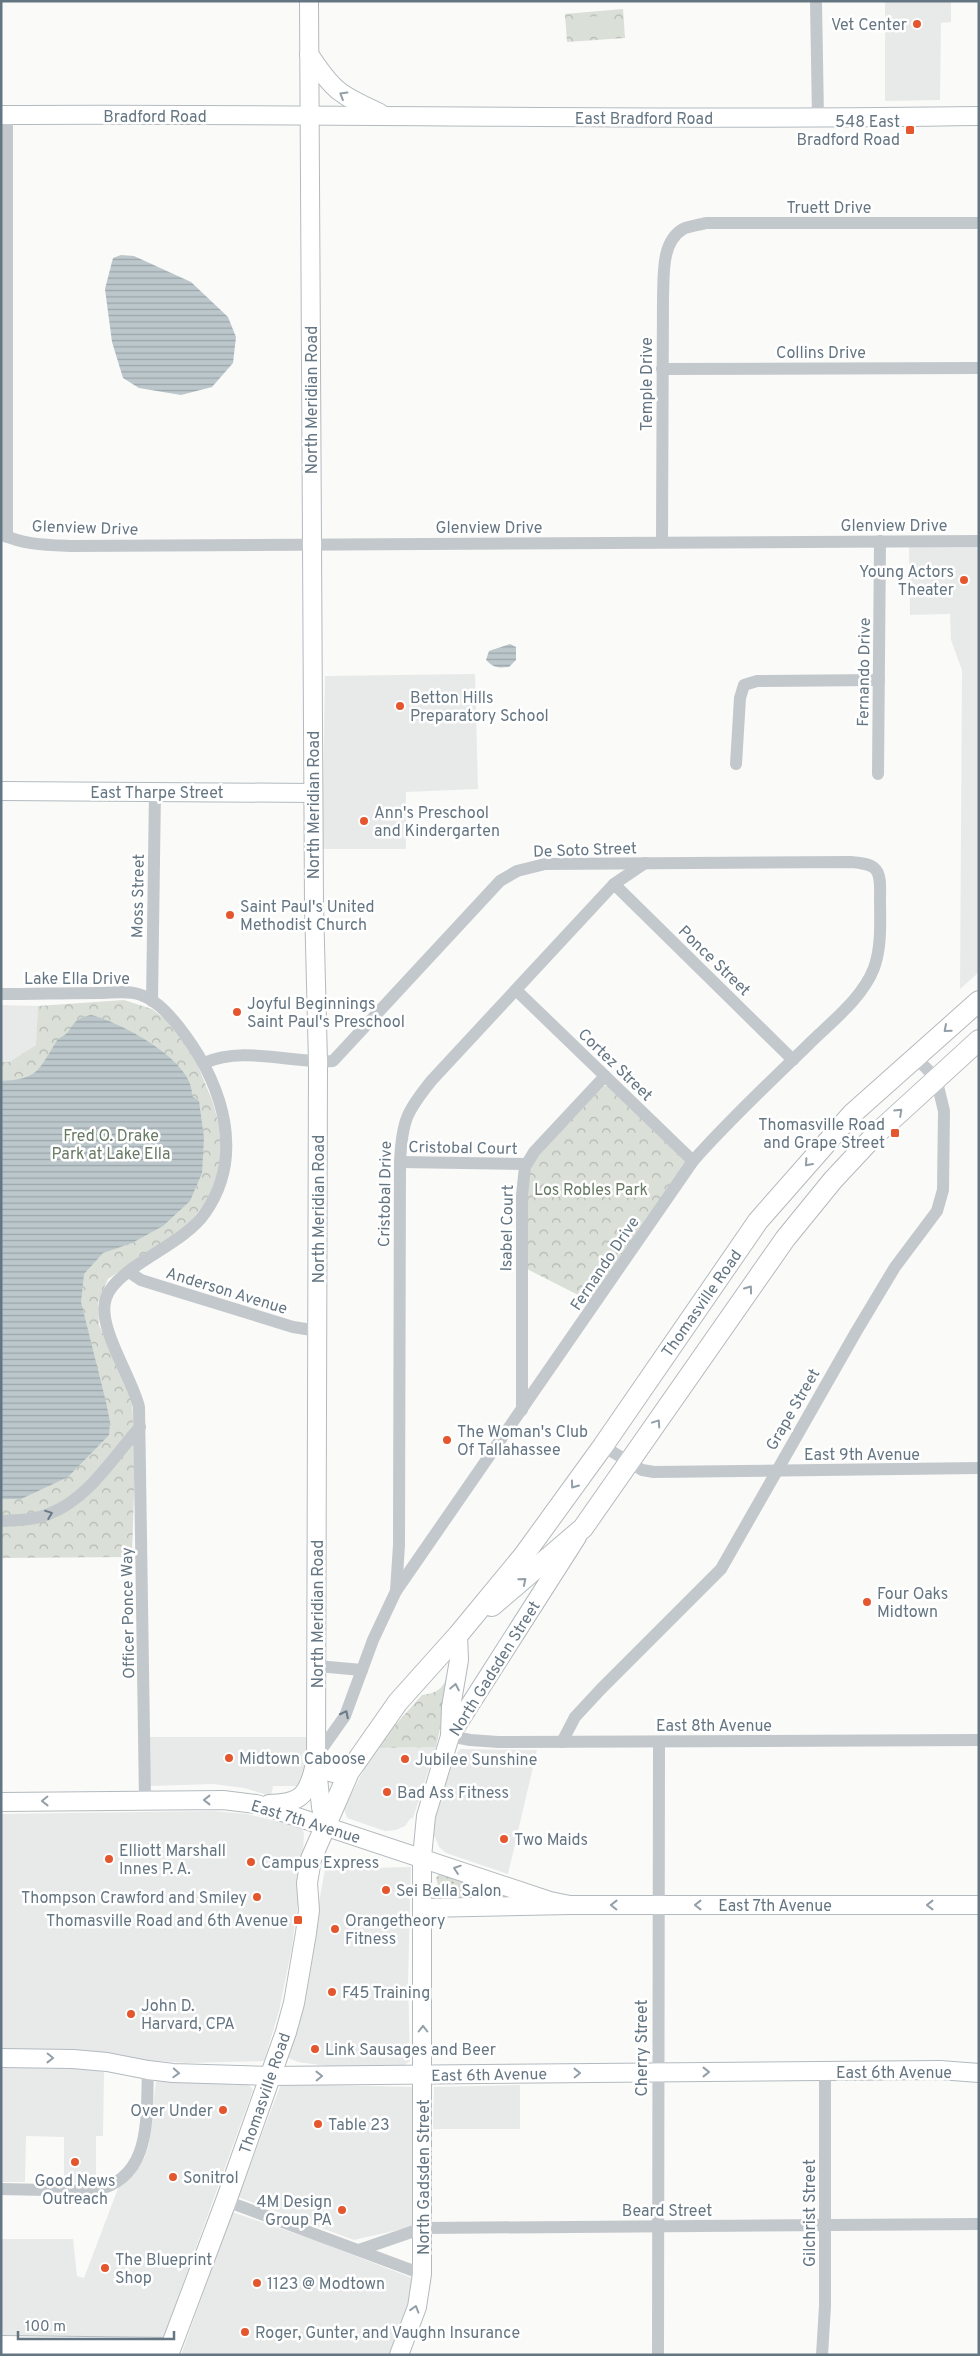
<svg xmlns="http://www.w3.org/2000/svg" width="980" height="2356" font-family="Overpass,sans-serif">
<style>
.built{fill:#e8e9e9}
.grass{fill:url(#grass-dots)}
.park{fill:url(#park-crowns)}
.pitch{fill:#dadfd7}
.water{fill:url(#water-rules)}
.lines{fill:none;stroke-linecap:round;stroke-linejoin:round}
.secondary-casing{stroke:#b3babf;stroke-width:20}
.primary-casing{stroke:#b5babe;stroke-width:22}
.street{stroke:#c3c8cc;stroke-width:12}
.secondary{stroke:#fff;stroke-width:18}
.primary{stroke:#fff;stroke-width:20}
.oneway{stroke:#939fa8}
.oneway2{stroke:#6a7a87}
.poi-dot{fill:#e4572e;stroke:#fff;stroke-width:2}
.labels{text-anchor:middle;stroke-width:5;stroke-linejoin:round;paint-order:stroke}
.poi-label{font-size:16px;fill:#657683;stroke:#fff;text-anchor:start}
.street-label{font-size:16px;fill:#657683;stroke:#fff}
.park-label{font-size:16px;fill:#687a64;stroke:#fff}
</style>
<defs>
<pattern id="grass-dots" width="8" height="8" patternUnits="userSpaceOnUse" patternTransform="scale(1.25)"><rect width="8" height="8" fill="#dadfd7"/><path d="M2 2h.1M6 6h.1" fill="none" stroke="#b4b9b4" stroke-width="1.8" stroke-linecap="round"/></pattern>
<pattern id="park-crowns" width="20" height="18" patternUnits="userSpaceOnUse" patternTransform="scale(1.25)"><rect width="20" height="18" fill="#dadfd7"/><path d="M2 6a3 3 0 1 1 6 0M12 15a3 3 0 1 1 6 0" fill="none" stroke="#b4b9b4"/></pattern>
<pattern id="water-rules" width="6" height="5" patternUnits="userSpaceOnUse" patternTransform="scale(1.25)"><rect width="6" height="5" fill="#bbc7cb"/><path d="M0 2.5h6" fill="none" stroke="#9ca6aa"/></pattern>
</defs>
<rect width="100%" height="100%" fill="#fafaf8"/>
<g class="built">
<path d="M 885,1 L 951,1 L 951,22 L 941,23 L 940,100 L 885,101 Z"/>
<path d="M 909,546 L 979,546 L 979,972 L 960,989 L 962,670 L 951,640 L 950,614 L 910,615 Z"/>
<path d="M 475,674 L 478,789 L 406,792 L 406,849 L 322,849 L 325,676 Z"/>
<path d="M 1,1005 L 38,1006 L 36,1045 L 9,1062 L 1,1062 Z"/>
<path d="M 150,1737 L 307,1737 L 307,1780 L 303,1786 L 273,1786 L 271,1796 L 244,1788 L 213,1784 L 150,1786 Z"/>
<path d="M 436,1747 L 413,1818 L 410,1819 L 405,1826 L 396,1830 L 385,1831 L 347,1818 L 344,1809 L 375,1748 Z"/>
<path d="M 460,1749 L 537,1750 L 508,1874 L 446,1853 L 439,1847 L 435,1837 L 431,1836 L 432,1821 L 454,1758 Z"/>
<path d="M 213,1811 L 247,1814 L 289,1824 L 302,1829 L 304,1833 L 302,1872 L 292,1947 L 279,2011 L 264,2061 L 187,2063 L 144,2060 L 77,2051 L 1,2050 L 1,1814 Z"/>
<path d="M 411,1867 L 408,1981 L 410,2061 L 403,2066 L 327,2066 L 298,2062 L 288,2058 L 305,1981 L 325,1869 Z"/>
<path d="M 1,2067 L 83,2068 L 104,2072 L 103,2136 L 96,2136 L 96,2183 L 64,2183 L 64,2137 L 26,2136 L 25,2182 L 1,2182 Z"/>
<path d="M 156,2081 L 249,2085 L 253,2090 L 164,2336 L 163,2338 L 1,2337 L 1,2239 L 73,2239 L 77,2276 L 84,2278 L 119,2186 L 133,2176 L 145,2157 L 149,2144 Z"/>
<path d="M 281,2084 L 414,2087 L 414,2224 L 411,2227 L 354,2240 L 238,2197 Z"/>
<path d="M 520,2085 L 520,2129 L 433,2129 L 434,2087 Z"/>
<path d="M 232,2212 L 317,2241 L 412,2278 L 413,2282 L 411,2294 L 390,2355 L 181,2355 Z"/>
</g>
<path class="grass" d="M 440,1873 L 524,1902 L 441,1901 L 436,1899 L 438,1885 L 436,1878 Z"/>
<g class="park">
<path d="M 623,9 L 625,38 L 567,42 L 565,14 Z"/>
<path d="M 124,1000 L 152,1009 L 164,1018 L 184,1043 L 197,1064 L 212,1100 L 220,1128 L 222,1151 L 217,1178 L 207,1200 L 186,1228 L 108,1279 L 98,1302 L 99,1325 L 132,1399 L 135,1459 L 132,1557 L 1,1558 L 1,1062 L 9,1062 L 36,1045 L 38,1006 Z"/>
<path d="M 604,1086 L 609,1086 L 687,1163 L 590,1301 L 527,1269 L 526,1184 L 533,1160 Z"/>
<path d="M 449,1672 L 452,1673 L 436,1747 L 375,1748 L 422,1695 C 439,1693 444,1687 449,1672 Z"/>
</g>
<path class="pitch" d="M 613,15 L 614,33 L 577,35 L 576,18 Z"/>
<g class="water">
<path d="M 121,255 L 134,256 L 191,282 L 228,317 L 236,337 L 233,363 L 212,387 L 181,395 L 139,388 L 123,378 L 112,342 L 105,289 L 113,258 Z"/>
<path d="M 510,644 L 516,647 L 516,660 L 509,667 C 498,668 494,668 486,660 L 489,651 Z"/>
<path d="M 91,1015 C 120,1022 195,1061 192,1096 L 199,1101 L 204,1138 L 202,1173 L 190,1201 L 163,1226 L 132,1243 L 103,1253 L 84,1274 L 81,1302 L 106,1402 L 110,1422 L 109,1435 L 68,1477 L 21,1499 L 1,1499 L 1,1081 C 38,1079 38,1071 56,1042 C 59,1037 65,1036 68,1032 C 76,1021 75,1019 91,1015 Z"/>
</g>
<g class="lines">
<g class="secondary-casing">
<g id="secondary">
<path d="M 309,1 L 314,905 L 318,1062 L 316,1758 L 321,1807 L 326,1827"/>
<path d="M 309,54 C 333,91 340,95 380,113"/>
<path d="M 1,115 C 327,113 653,121 979,116"/>
<path d="M 1,791 L 313,793"/>
<path d="M 450,1735 L 451,1707 L 459,1660 L 458,1635"/>
<path d="M 316,1758 C 329,1772 329,1776 349,1772"/>
<path d="M 1,1802 L 223,1800 L 256,1804 L 273,1809 L 550,1901 L 570,1905"/>
<path d="M 269,1804 C 298,1803 307,1798 314,1768"/>
<path d="M 423,1908 L 570,1905 L 979,1905"/>
<path d="M 1,2058 L 73,2059 L 107,2062 L 148,2070 L 173,2073 L 270,2076 L 940,2070 L 979,2073"/>
<path d="M 1,2345 L 171,2347"/>
<path d="M 399,2355 L 417,2307 L 422,2274 L 422,1857 L 426,1816 L 450,1736 L 577,1537"/>
</g>
</g>
<g class="primary-casing">
<g id="primary">
<path d="M 492,1606 L 583,1528 L 785,1239 L 833,1180 L 875,1135 L 979,1040"/>
<path d="M 168,2355 L 226,2201 L 286,2032 L 294,2003 L 306,1933 L 309,1910 L 307,1883 L 311,1859 L 349,1772 L 398,1702 L 458,1635 L 524,1555 L 603,1446 L 758,1221 L 852,1114 L 979,1001"/>
</g>
</g>
<g class="street">
<path d="M 816,1 L 818,118"/>
<path d="M 7,115 L 7,537"/>
<path d="M 662,369 L 979,368"/>
<path d="M 1,534 C 24,545 47,545 72,546 L 979,541"/>
<path d="M 662,542 L 663,297 C 664,275 661,242 683,229 C 690,226 699,225 706,223 L 979,223"/>
<path d="M 736,764 L 740,698 L 744,685 L 757,681 L 879,680"/>
<path d="M 878,774 L 880,541"/>
<path d="M 614,884 L 793,1060"/>
<path d="M 516,990 L 693,1161"/>
<path d="M 1,994 C 34,994 67,993 100,993 C 112,993 129,990 141,995 C 159,1001 174,1020 185,1035 C 223,1087 245,1156 205,1213 C 183,1246 117,1266 106,1298 C 96,1326 132,1377 139,1407 L 145,1800"/>
<path d="M 152,1001 L 155,791"/>
<path d="M 204,1063 C 244,1045 291,1064 333,1061 L 500,881 L 517,871 L 545,864 L 850,862 C 878,864 881,869 880,897 C 880,920 882,946 874,968 C 862,999 831,1022 808,1045 C 769,1083 729,1120 693,1161 L 396,1591 L 373,1640 L 345,1716 L 323,1747 L 316,1749"/>
<path d="M 400,1162 L 526,1164"/>
<path d="M 129,1272 L 141,1280 L 160,1286 L 293,1327 L 318,1331"/>
<path d="M 522,1410 L 522,1195 L 525,1167 L 534,1152 L 605,1076"/>
<path d="M 603,1446 L 642,1470 L 654,1472 L 979,1468"/>
<path d="M 1,1521 C 18,1520 36,1520 51,1513 C 89,1498 114,1456 140,1427"/>
<path d="M 396,1591 L 399,1545 L 400,1162 C 402,1121 406,1112 432,1080 L 614,884 L 645,863"/>
<path d="M 317,1666 L 362,1670"/>
<path d="M 450,1736 L 470,1740 L 498,1742 L 979,1740"/>
<path d="M 562,1742 L 575,1717 L 601,1689 L 721,1569 L 856,1332 L 895,1267 L 937,1211 L 943,1190 L 944,1111 L 936,1078 L 915,1057"/>
<path d="M 1,2189 L 93,2191 C 153,2179 146,2118 148,2070"/>
<path d="M 226,2201 L 422,2274"/>
<path d="M 359,2250 L 423,2228 L 979,2224"/>
<path d="M 658,2355 L 659,1742"/>
<path d="M 822,2355 L 825,2306 L 825,2072"/>
</g>
<use href="#secondary" class="secondary"/>
<use href="#primary" class="primary"/>
</g>
<defs><path id="oneway-chevron" d="M-2-3.5L2.5 0L-2 3.5" fill="none" stroke-width="1.6" stroke-linecap="round" stroke-linejoin="round" transform="scale(1.25)"/></defs>
<g class="oneway">
<use href="#oneway-chevron" transform="translate(343 95) rotate(-149)"/>
<use href="#oneway-chevron" transform="translate(947 1029) rotate(139)"/>
<use href="#oneway-chevron" transform="translate(899 1112) rotate(-43)"/>
<use href="#oneway-chevron" transform="translate(808 1163) rotate(132)"/>
<use href="#oneway-chevron" transform="translate(749 1289) rotate(-54)"/>
<use href="#oneway-chevron" transform="translate(657 1423) rotate(-56)"/>
<use href="#oneway-chevron" transform="translate(574 1485) rotate(126)"/>
<use href="#oneway-chevron" transform="translate(523 1581) rotate(-39)"/>
<use href="#oneway-chevron" transform="translate(455 1687) rotate(-79)"/>
<use href="#oneway-chevron" transform="translate(207 1800) rotate(-180)"/>
<use href="#oneway-chevron" transform="translate(45 1801) rotate(179)"/>
<use href="#oneway-chevron" transform="translate(457 1869) rotate(-161)"/>
<use href="#oneway-chevron" transform="translate(614 1905) rotate(-179)"/>
<use href="#oneway-chevron" transform="translate(698 1905) rotate(180)"/>
<use href="#oneway-chevron" transform="translate(930 1905) rotate(180)"/>
<use href="#oneway-chevron" transform="translate(423 2029) rotate(-90)"/>
<use href="#oneway-chevron" transform="translate(50 2058) rotate(1)"/>
<use href="#oneway-chevron" transform="translate(706 2072)"/>
<use href="#oneway-chevron" transform="translate(176 2073) rotate(3)"/>
<use href="#oneway-chevron" transform="translate(577 2073) rotate(-1)"/>
<use href="#oneway-chevron" transform="translate(319 2076) rotate(-1)"/>
<use href="#oneway-chevron" transform="translate(415 2309) rotate(-73)"/>
</g>
<g class="oneway2">
<use href="#oneway-chevron" transform="translate(49 1514) rotate(-21)"/>
<use href="#oneway-chevron" transform="translate(345 1714) rotate(-63)"/>
</g>
<g class="poi-dot">
<circle cx="917" cy="24" r="5"/>
<rect x="905" y="125" width="10" height="10" rx="2.5"/>
<circle cx="964" cy="580" r="5"/>
<circle cx="400" cy="706" r="5"/>
<circle cx="364" cy="821" r="5"/>
<circle cx="230" cy="915" r="5"/>
<circle cx="237" cy="1012" r="5"/>
<rect x="890" y="1128" width="10" height="10" rx="2.5"/>
<circle cx="447" cy="1440" r="5"/>
<circle cx="867" cy="1602" r="5"/>
<circle cx="229" cy="1758" r="5"/>
<circle cx="405" cy="1759" r="5"/>
<circle cx="387" cy="1792" r="5"/>
<circle cx="504" cy="1839" r="5"/>
<circle cx="109" cy="1859" r="5"/>
<circle cx="251" cy="1862" r="5"/>
<circle cx="386" cy="1890" r="5"/>
<circle cx="257" cy="1897" r="5"/>
<rect x="293" y="1915" width="10" height="10" rx="2.5"/>
<circle cx="335" cy="1929" r="5"/>
<circle cx="332" cy="1992" r="5"/>
<circle cx="131" cy="2014" r="5"/>
<circle cx="315" cy="2049" r="5"/>
<circle cx="223" cy="2110" r="5"/>
<circle cx="318" cy="2124" r="5"/>
<circle cx="75" cy="2162" r="5"/>
<circle cx="173" cy="2177" r="5"/>
<circle cx="342" cy="2210" r="5"/>
<circle cx="105" cy="2268" r="5"/>
<circle cx="257" cy="2283" r="5"/>
<circle cx="245" cy="2332" r="5"/>
</g>
<g class="labels">
<g class="poi-label">
<text x="907" y="30" text-anchor="end">Vet Center</text>
<text x="900" y="127" text-anchor="end">548 East<tspan x="900" dy="18">Bradford Road</tspan></text>
<text x="954" y="577" text-anchor="end">Young Actors<tspan x="954" dy="18">Theater</tspan></text>
<text x="410" y="703">Betton Hills<tspan x="410" dy="18">Preparatory School</tspan></text>
<text x="374" y="818">Ann's Preschool<tspan x="374" dy="18">and Kindergarten</tspan></text>
<text x="240" y="912">Saint Paul's United<tspan x="240" dy="18">Methodist Church</tspan></text>
<text x="247" y="1009">Joyful Beginnings<tspan x="247" dy="18">Saint Paul's Preschool</tspan></text>
<text x="885" y="1130" text-anchor="end">Thomasville Road<tspan x="885" dy="18">and Grape Street</tspan></text>
<text x="457" y="1437">The Woman's Club<tspan x="457" dy="18">Of Tallahassee</tspan></text>
<text x="877" y="1599">Four Oaks<tspan x="877" dy="18">Midtown</tspan></text>
<text x="239" y="1764">Midtown Caboose</text>
<text x="415" y="1765">Jubilee Sunshine</text>
<text x="397" y="1798">Bad Ass Fitness</text>
<text x="514" y="1845">Two Maids</text>
<text x="119" y="1856">Elliott Marshall<tspan x="119" dy="18">Innes P. A.</tspan></text>
<text x="261" y="1868">Campus Express</text>
<text x="396" y="1896">Sei Bella Salon</text>
<text x="247" y="1903" text-anchor="end">Thompson Crawford and Smiley</text>
<text x="288" y="1926" text-anchor="end">Thomasville Road and 6th Avenue</text>
<text x="345" y="1926">Orangetheory<tspan x="345" dy="18">Fitness</tspan></text>
<text x="342" y="1998">F45 Training</text>
<text x="141" y="2011">John D.<tspan x="141" dy="18">Harvard, CPA</tspan></text>
<text x="325" y="2055">Link Sausages and Beer</text>
<text x="213" y="2116" text-anchor="end">Over Under</text>
<text x="328" y="2130">Table 23</text>
<text x="183" y="2183">Sonitrol</text>
<text x="75" y="2186" text-anchor="middle">Good News<tspan x="75" dy="18">Outreach</tspan></text>
<text x="332" y="2207" text-anchor="end">4M Design<tspan x="332" dy="18">Group PA</tspan></text>
<text x="115" y="2265">The Blueprint<tspan x="115" dy="18">Shop</tspan></text>
<text x="267" y="2289">1123 @ Modtown</text>
<text x="255" y="2338">Roger, Gunter, and Vaughn Insurance</text>
</g>
<g class="street-label">
<text x="155" y="122">Bradford Road</text>
<text x="644" y="124">East Bradford Road</text>
<text x="829" y="213">Truett Drive</text>
<text x="821" y="358">Collins Drive</text>
<text transform="translate(646 384) rotate(-90)" y="6">Temple Drive</text>
<text transform="translate(311 400) rotate(-90)" y="6">North Meridian Road</text>
<text x="894" y="531">Glenview Drive</text>
<text transform="translate(85 527) rotate(2)" y="6">Glenview Drive</text>
<text x="489" y="533">Glenview Drive</text>
<text transform="translate(863 672) rotate(-89)" y="6">Fernando Drive</text>
<text x="157" y="798">East Tharpe Street</text>
<text transform="translate(313 805) rotate(-90)" y="6">North Meridian Road</text>
<text transform="translate(585 849) rotate(-2)" y="6">De Soto Street</text>
<text transform="translate(137 896) rotate(-89)" y="6">Moss Street</text>
<text transform="translate(715 960) rotate(44)" y="6">Ponce Street</text>
<text x="77" y="984">Lake Ella Drive</text>
<text transform="translate(616 1064) rotate(44)" y="6">Cortez Street</text>
<text transform="translate(463 1147) rotate(1)" y="6">Cristobal Court</text>
<text transform="translate(384 1194) rotate(-89)" y="6">Cristobal Drive</text>
<text transform="translate(318 1209) rotate(-90)" y="6">North Meridian Road</text>
<text transform="translate(506 1228) rotate(-89)" y="6">Isabel Court</text>
<text transform="translate(604 1263) rotate(-56)" y="6">Fernando Drive</text>
<text transform="translate(227 1290) rotate(17)" y="6">Anderson Avenue</text>
<text transform="translate(701 1303) rotate(-55)" y="6">Thomasville Road</text>
<text transform="translate(792 1409) rotate(-60)" y="6">Grape Street</text>
<text x="862" y="1460">East 9th Avenue</text>
<text transform="translate(127 1613) rotate(-91)" y="6">Officer Ponce Way</text>
<text transform="translate(317 1614) rotate(-90)" y="6">North Meridian Road</text>
<text transform="translate(494 1668) rotate(-58)" y="6">North Gadsden Street</text>
<text x="714" y="1731">East 8th Avenue</text>
<text transform="translate(306 1821) rotate(17)" y="6">East 7th Avenue</text>
<text x="775" y="1911">East 7th Avenue</text>
<text transform="translate(641 2048) rotate(-90)" y="6">Cherry Street</text>
<text x="894" y="2078">East 6th Avenue</text>
<text transform="translate(489 2074) rotate(-1)" y="6">East 6th Avenue</text>
<text transform="translate(264 2093) rotate(-71)" y="6">Thomasville Road</text>
<text transform="translate(423 2177) rotate(-90)" y="6">North Gadsden Street</text>
<text x="667" y="2216">Beard Street</text>
<text transform="translate(809 2213) rotate(-90)" y="6">Gilchrist Street</text>
</g>
<g class="park-label">
<text x="111" y="1141">Fred O. Drake<tspan x="111" dy="18">Park at Lake Ella</tspan></text>
<text x="591" y="1195">Los Robles Park</text>
</g>
</g>
<rect width="980" height="2356" fill="none" stroke="#657683" stroke-width="5"/>
<path d="M18 2331v8h156v-8" fill="none" stroke="#657683" stroke-width="2.5"/>
<text x="25" y="2331" font-size="15" fill="#657683" stroke="#ffffff" stroke-width="4" paint-order="stroke">100 m</text>
</svg>
